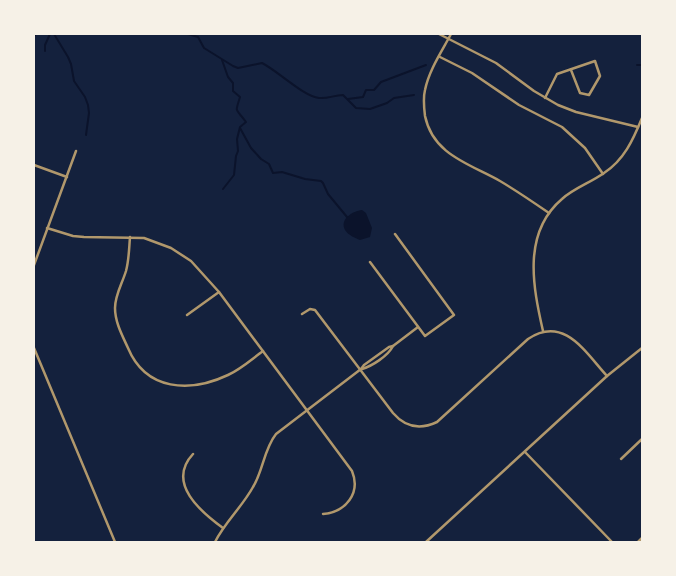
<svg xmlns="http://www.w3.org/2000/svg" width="676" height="576" font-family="Raleway,sans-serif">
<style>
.water{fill:#0b132b}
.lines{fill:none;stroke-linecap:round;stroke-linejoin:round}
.stream{stroke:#0b132b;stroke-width:2}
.path{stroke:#e5c07b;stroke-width:1}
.minor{stroke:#b1986c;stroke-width:2.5}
</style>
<rect width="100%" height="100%" fill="#14213d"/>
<path class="water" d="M 362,210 L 366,213 L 372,228 L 370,237 L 360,240 C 355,238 348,235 345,230 C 339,219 353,211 362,210 Z"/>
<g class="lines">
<g class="stream">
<path d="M 54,34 L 68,57 L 71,64 L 74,81 L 85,97 L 88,105 L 89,113 L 86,135"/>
<path d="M 188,34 L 198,37 L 204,48 L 233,66 L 238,68 L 262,63 C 278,71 303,96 319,98 C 328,99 334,95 343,95 L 356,108 L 370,109 L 387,103 L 394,98 L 414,95"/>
<path d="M 34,36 L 36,34"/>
<path d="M 45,51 L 45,45 L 50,34"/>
<path d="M 222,60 L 228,77 L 233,83 L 233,91 L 240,97 C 235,114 235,107 246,122 L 240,127 L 237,139 L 238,151 L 236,156 L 234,175 L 223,189"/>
<path d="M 637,65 L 642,65"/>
<path d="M 348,99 L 363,97 L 366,90 L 374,90 L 381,82 L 426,65"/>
<path d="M 240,128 L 251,148 L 261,159 L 269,164 L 273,173 L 282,172 L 305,179 L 321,181 L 323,183 L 328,194 L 347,217"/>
</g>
<path class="path" d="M 62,34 L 65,34"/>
<g class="minor">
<path d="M 439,34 L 496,63 L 534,91 L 558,105 L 576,112 L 638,127"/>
<path d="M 451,34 C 442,51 429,70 425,90 C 423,98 424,108 425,116 C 433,155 470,164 500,181 C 517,191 533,202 549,213"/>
<path d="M 440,57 L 472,73 L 519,105 L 562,127 L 585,148 L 603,174"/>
<path d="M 545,98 L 557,74 L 595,61 L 600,76 L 589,95 L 580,93 L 571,70"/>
<path d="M 34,165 L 67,177"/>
<path d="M 47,228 L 73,236 L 84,237 L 144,238 L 171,248 L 191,261 L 219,292 L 352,471 C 361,493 346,512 323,514"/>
<path d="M 130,237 C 129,249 129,260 126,271 C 122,284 115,295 115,308 C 115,322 122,335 128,348 C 146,391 190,393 228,375 C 241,369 252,359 263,351"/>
<path d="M 370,262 L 425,336 L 454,315 L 395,234"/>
<path d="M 34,265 L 76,151"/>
<path d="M 302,314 L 310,309 L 315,310 L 393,413 C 405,427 420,430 437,422 L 528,339 C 564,315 585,352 607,376"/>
<path d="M 187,315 L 219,292"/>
<path d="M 543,331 C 533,287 522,233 562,199 C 574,188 590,183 604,173 C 624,160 633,140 642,118"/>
<path d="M 34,348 L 115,542"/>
<path d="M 362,369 C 372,366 388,356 393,346 L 418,327"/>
<path d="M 525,452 L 612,542"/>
<path d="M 193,454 C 166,483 201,512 223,528"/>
<path d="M 621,459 L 642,439"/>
<path d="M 215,542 C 225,522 242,507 253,487 C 263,471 264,449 276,434 L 361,369 L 364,365 L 389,347 L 393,346"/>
<path d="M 426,542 L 607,376 L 642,348"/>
<path d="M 638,542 L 642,538"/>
</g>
</g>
<rect width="676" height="576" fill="none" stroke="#f6f1e7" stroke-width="70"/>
</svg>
